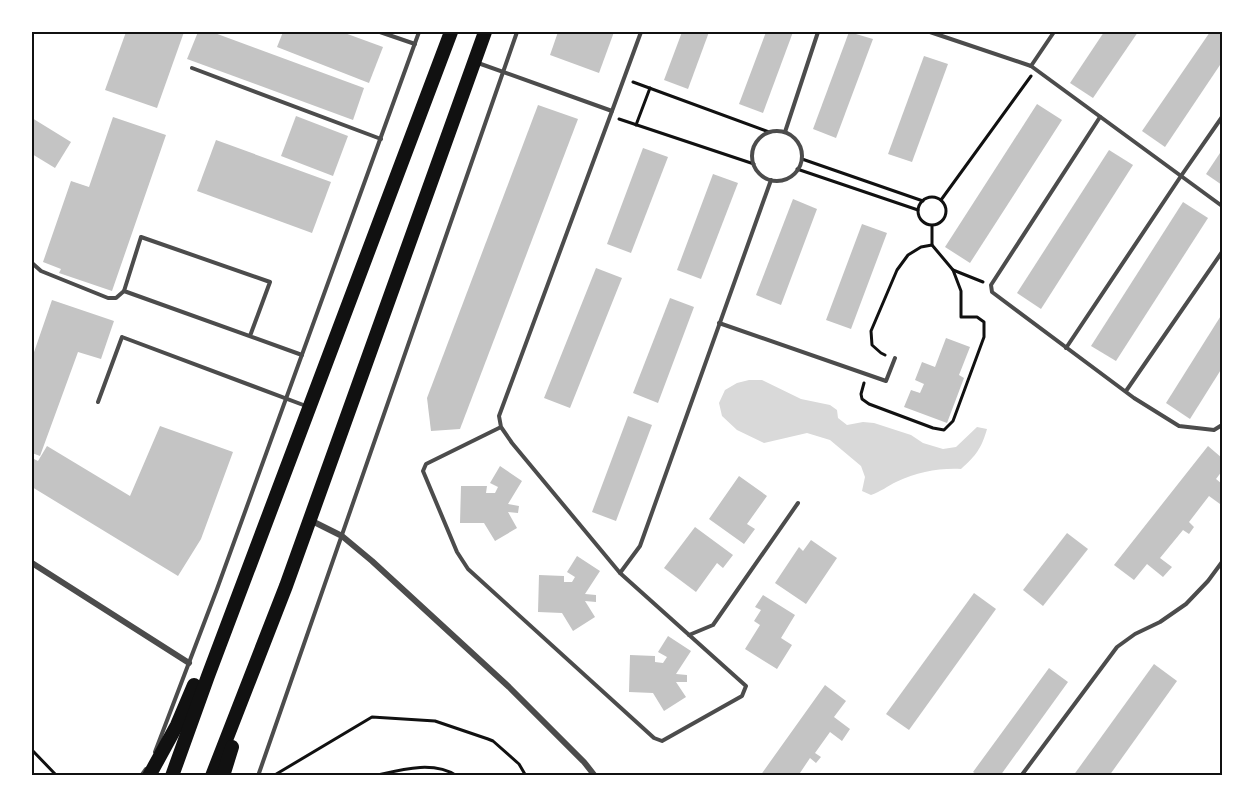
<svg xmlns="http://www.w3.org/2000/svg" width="1254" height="807" font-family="Karla,sans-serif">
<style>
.water{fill:#d9d9d9}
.building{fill:#c4c4c4}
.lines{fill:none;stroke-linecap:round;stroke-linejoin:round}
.path{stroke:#111;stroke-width:3}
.service{stroke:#4c4c4c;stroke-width:4}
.minor{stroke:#4c4c4c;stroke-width:6}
.primary{stroke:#111;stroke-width:14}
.neatline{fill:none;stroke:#111;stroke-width:2}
</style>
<rect width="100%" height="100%" fill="#fff"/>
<path class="water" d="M 749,380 L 762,380 L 801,399 L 830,405 L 837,410 L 838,418 L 847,425 L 863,422 L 874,423 L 911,435 L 923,443 L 943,449 L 956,447 L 977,427 L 987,429 C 982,447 976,456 961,469 C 938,468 918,472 896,482 C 888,486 880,492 871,495 L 862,491 L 865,477 L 861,466 L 830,440 L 807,433 L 764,443 L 737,430 L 722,416 L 719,403 L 725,390 L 737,383 Z"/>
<g class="building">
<path d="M 126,32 L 184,32 L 157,108 L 105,90 Z"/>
<path d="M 198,32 L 212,32 L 364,88 L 353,120 L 187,59 Z"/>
<path d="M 283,32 L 342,32 L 383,47 L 369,83 L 277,47 Z"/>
<path d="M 558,32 L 614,32 L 599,73 L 550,55 Z"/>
<path d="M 682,32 L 709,32 L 688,89 L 664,80 Z"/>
<path d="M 766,32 L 793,32 L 763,113 L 739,104 Z"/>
<path d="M 849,32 L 873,39 L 836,138 L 813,129 Z"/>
<path d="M 1104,32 L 1138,32 L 1093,98 L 1070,83 Z"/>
<path d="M 1210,32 L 1222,32 L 1222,62 L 1165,147 L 1142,131 Z"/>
<path d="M 924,56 L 948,64 L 912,162 L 888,154 Z"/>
<path d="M 1037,104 L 1062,120 L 970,263 L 945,247 Z"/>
<path d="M 538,105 L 578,119 L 460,429 L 431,431 L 427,398 Z"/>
<path d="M 296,116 L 348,136 L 333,176 L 281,156 Z"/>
<path d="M 113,117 L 166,135 L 112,291 L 59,273 L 61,269 L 43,262 L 71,181 L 89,187 Z"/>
<path d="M 32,118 L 71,142 L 55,168 L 32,154 Z"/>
<path d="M 216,140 L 331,182 L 312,233 L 197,191 Z"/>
<path d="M 643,148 L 668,157 L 631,253 L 607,244 Z"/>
<path d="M 1109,150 L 1133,165 L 1041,309 L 1017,293 Z"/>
<path d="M 1222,150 L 1222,185 L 1206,174 Z"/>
<path d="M 713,174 L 738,183 L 701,279 L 677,270 Z"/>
<path d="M 793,199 L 817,209 L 781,305 L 756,295 Z"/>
<path d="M 1183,202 L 1208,218 L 1116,361 L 1091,346 Z"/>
<path d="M 862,224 L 887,233 L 851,329 L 826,320 Z"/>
<path d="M 596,268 L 622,278 L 570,408 L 544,398 Z"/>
<path d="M 670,298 L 694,307 L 658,403 L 633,393 Z"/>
<path d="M 52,300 L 114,321 L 101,359 L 78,352 L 40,456 L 32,453 L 32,358 Z"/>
<path d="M 1222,314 L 1222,368 L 1190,419 L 1166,403 Z"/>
<path d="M 946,338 L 970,347 L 959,375 L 964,378 L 947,423 L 904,407 L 911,390 L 920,393 L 924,384 L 915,380 L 922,362 L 935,367 Z"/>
<path d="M 628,416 L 652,425 L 616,521 L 592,512 Z"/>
<path d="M 160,426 L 233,452 L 201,539 L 178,576 L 32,487 L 32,458 L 38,461 L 47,446 L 130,496 Z"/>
<path d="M 1208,446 L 1222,458 L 1222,471 L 1216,479 L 1222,484 L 1222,500 L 1220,504 L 1209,496 L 1189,522 L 1194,527 L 1189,534 L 1183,530 L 1160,558 L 1172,567 L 1163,577 L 1147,564 L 1134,580 L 1114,565 Z"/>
<path d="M 500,466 L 522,481 L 508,504 L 519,506 L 518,513 L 508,512 L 517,528 L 495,541 L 484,523 L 460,523 L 461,486 L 487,486 L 486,493 L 495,493 L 498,487 L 490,483 Z"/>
<path d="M 739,476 L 767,496 L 747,524 L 755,529 L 744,544 L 709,519 Z"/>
<path d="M 695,527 L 733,555 L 723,568 L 717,563 L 696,592 L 664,568 Z"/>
<path d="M 1067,533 L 1088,549 L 1043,606 L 1023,590 Z"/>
<path d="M 811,540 L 837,558 L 806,604 L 775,583 L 799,547 L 803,551 Z"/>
<path d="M 577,556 L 600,571 L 585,594 L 596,595 L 596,602 L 585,601 L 595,617 L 573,631 L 562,613 L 538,612 L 539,575 L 564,576 L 564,582 L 572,582 L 575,577 L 567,572 Z"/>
<path d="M 974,593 L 996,609 L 909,730 L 886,714 Z"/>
<path d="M 763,595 L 795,615 L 781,638 L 792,645 L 777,669 L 745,649 L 760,625 L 754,621 L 761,610 L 755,607 Z"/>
<path d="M 668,636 L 691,651 L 676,674 L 687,675 L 687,682 L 676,682 L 686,697 L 664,711 L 653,693 L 629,692 L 630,655 L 655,656 L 655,662 L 663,663 L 667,657 L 658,652 Z"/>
<path d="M 1154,664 L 1177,681 L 1109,776 L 1073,776 Z"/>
<path d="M 1049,668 L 1068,682 L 1000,776 L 979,776 L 973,772 Z"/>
<path d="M 825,685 L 846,701 L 834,717 L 850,729 L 842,741 L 830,732 L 815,753 L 821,757 L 816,763 L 810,758 L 798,776 L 760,776 Z"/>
</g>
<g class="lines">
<g class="path">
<path d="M 633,82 L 769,132"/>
<path d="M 619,119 L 754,164"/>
<path d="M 636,125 L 650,88"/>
<path d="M 802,159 L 923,201"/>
<path d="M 797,169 L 918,210"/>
<circle cx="932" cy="211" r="14"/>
<path d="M 941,200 L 1031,76"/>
<path d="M 953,270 L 983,282"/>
<path d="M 885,355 L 881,353 L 872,345 L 871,331 L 897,270 L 908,255 L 921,247 L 932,245"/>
<path d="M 864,383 L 861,394 L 862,399 L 869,404 L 933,428 L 944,430 L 953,421 L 984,337 L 984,322 L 977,317 L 961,317 L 961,291 L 953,270 L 932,245 L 932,226"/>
<path d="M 32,750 L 57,776"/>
<path d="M 273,776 L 372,717 L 435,721 L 488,739 L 493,741 L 519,764 L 526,776"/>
<path d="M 374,776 C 400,770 433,760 457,776"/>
</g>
<g class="service">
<path d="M 380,32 L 415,44"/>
<path d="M 930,32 L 1031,66 L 1222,206"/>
<path d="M 478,63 L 612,111"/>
<path d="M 1031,66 L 1054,32"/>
<path d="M 192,68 L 381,139"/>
<path d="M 1100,117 L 991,285 L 992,292 L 1134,398 L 1179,426 L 1214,430 L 1222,425"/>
<circle cx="777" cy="156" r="25"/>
<path d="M 785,132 L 818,32"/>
<path d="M 32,263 L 41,271 L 108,298 L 116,298 L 124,291"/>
<path d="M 719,323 L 886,381 L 895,358"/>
<path d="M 250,336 L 270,282 L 141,237 L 124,291 L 302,355"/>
<path d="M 1066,348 L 1181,176 L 1222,117"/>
<path d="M 1126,391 L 1222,252"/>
<path d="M 98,402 L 122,337 L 306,406"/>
<path d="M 501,427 L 426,464 L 423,471 L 457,552 L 468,569 L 654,738 L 662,741 L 742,696 L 746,686 L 620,573 L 512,443 L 501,427 L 499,416 L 612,111 L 641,32"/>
<path d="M 620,573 L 640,546 L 771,180"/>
<path d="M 689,635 L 713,625 L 798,503"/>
<path d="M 155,752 L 217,589 L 419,32"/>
<path d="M 141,776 L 146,769"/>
<path d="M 258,776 L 517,32"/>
<path d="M 1021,776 L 1117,647 L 1135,634 L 1160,622 L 1186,604 L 1208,581 L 1222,562"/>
</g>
<g class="minor">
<path d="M 310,520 L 342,536 L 372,561 L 509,687 L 584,762 L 595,776"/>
<path d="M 32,563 L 189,663"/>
</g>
<g class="primary">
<path d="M 149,776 L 177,725 L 194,685"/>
<path d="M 172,776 L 208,676 L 451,32"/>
<path d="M 212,776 L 286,586 L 485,32"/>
<path d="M 223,776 L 232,747"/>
</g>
</g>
<rect width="1254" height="807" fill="none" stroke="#ffffff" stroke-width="66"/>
<rect x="33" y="33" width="1188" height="741" class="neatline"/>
</svg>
